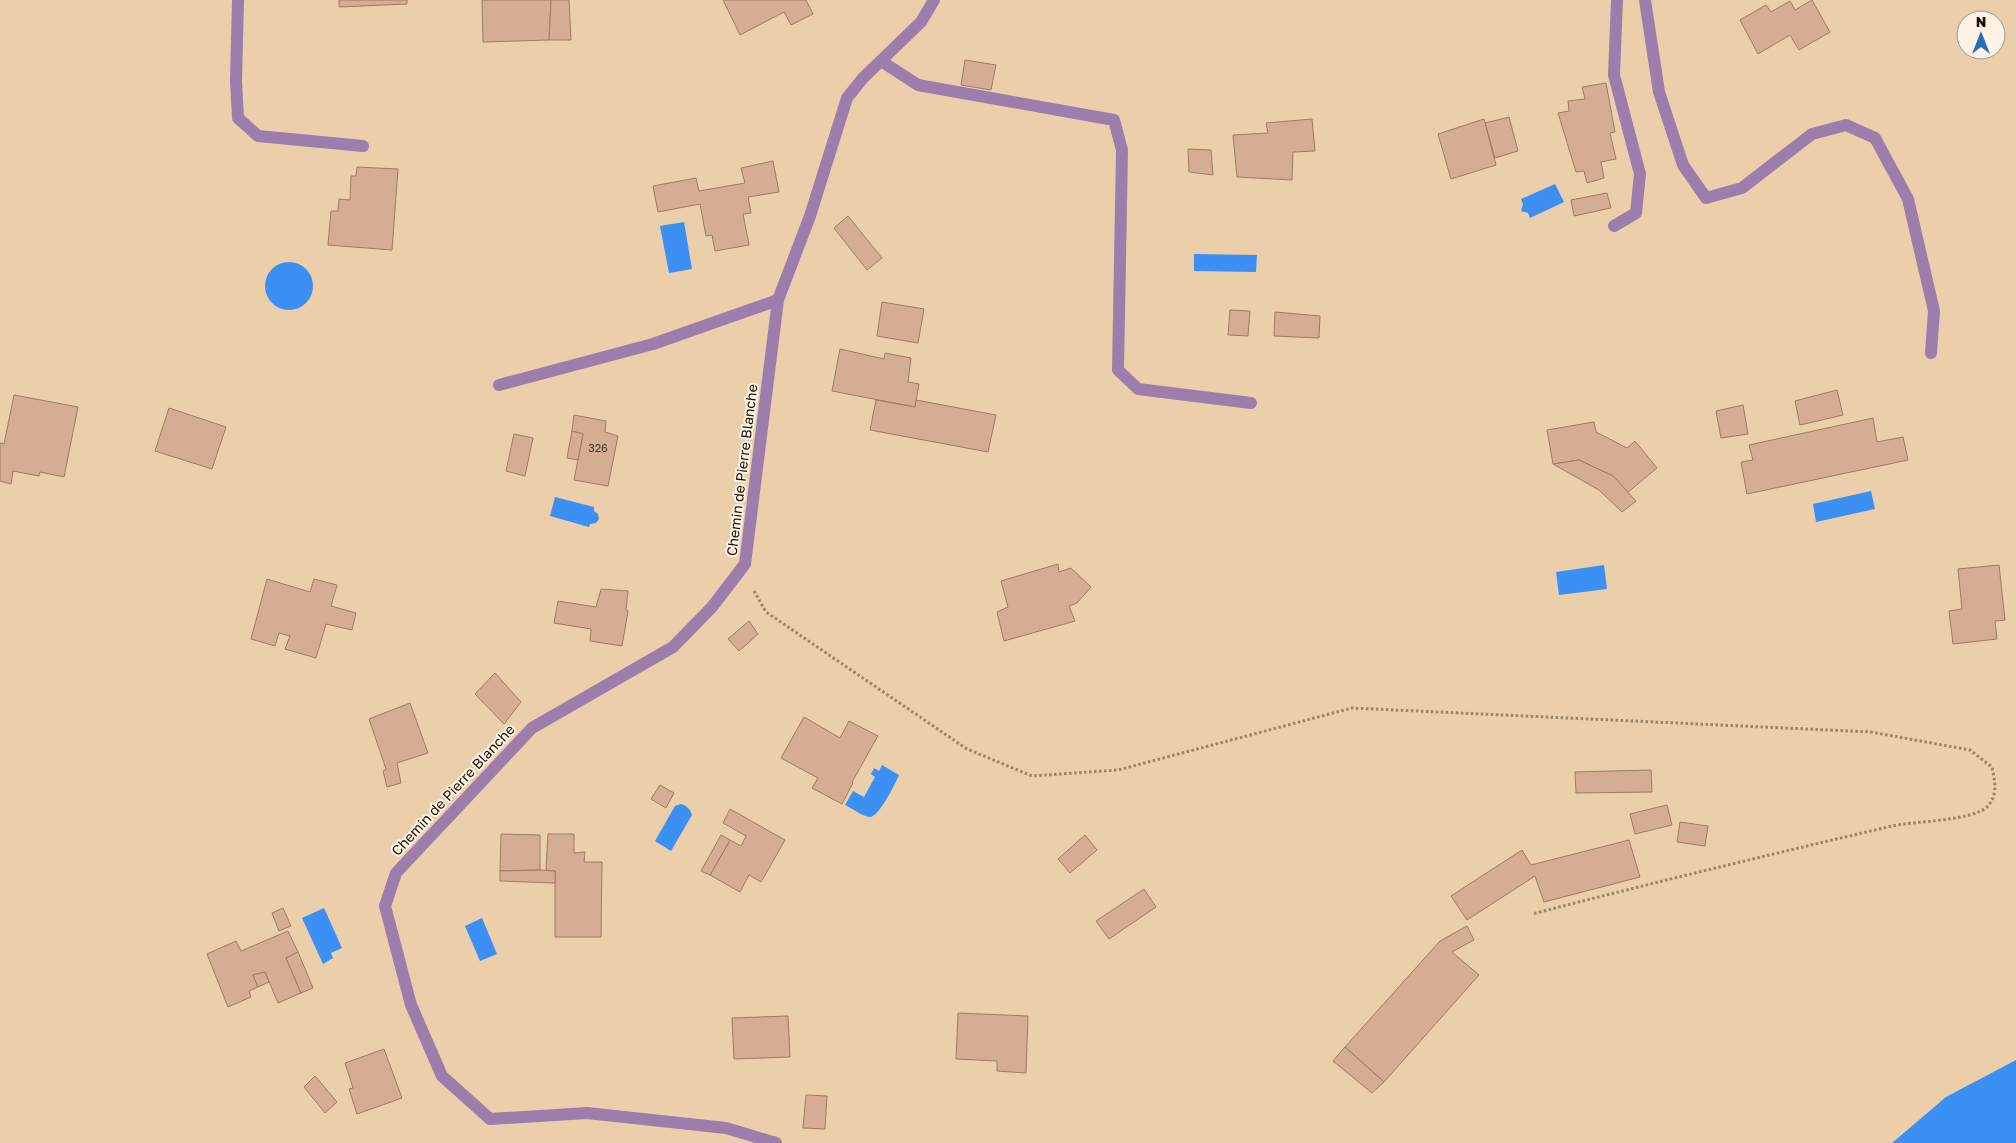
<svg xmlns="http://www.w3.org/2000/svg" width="2016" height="1143" font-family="'Golos Text',sans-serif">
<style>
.water{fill:#3c8ff3}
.building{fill:#d4ad93;stroke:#a07b63}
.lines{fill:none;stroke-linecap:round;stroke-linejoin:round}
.path{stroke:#988469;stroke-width:3;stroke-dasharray:2.5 2.5;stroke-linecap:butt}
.minor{stroke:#9d7dab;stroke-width:12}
.labels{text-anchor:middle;stroke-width:4;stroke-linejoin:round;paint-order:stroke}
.number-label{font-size:11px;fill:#473627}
.street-label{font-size:14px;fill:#180f03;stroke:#fef3e4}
</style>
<rect width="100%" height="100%" fill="#eacfaa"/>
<g class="water">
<path d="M 1555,184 L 1564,202 L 1530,218 L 1528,213 L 1521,211 L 1523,204 L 1521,199 Z"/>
<path d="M 684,222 L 692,269 L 669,273 L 660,226 Z"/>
<path d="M 1194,254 L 1257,255 L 1256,272 L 1194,271 Z"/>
<circle cx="289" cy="286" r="24"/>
<path d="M 1871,491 L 1875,509 L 1816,522 L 1813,504 Z"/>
<path d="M 555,497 L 594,507 L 594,511 L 598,514 L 599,519 L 596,523 L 590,524 L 589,527 L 550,516 Z"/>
<path d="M 1604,565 L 1607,589 L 1559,595 L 1556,572 Z"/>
<path d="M 882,765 L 899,775 C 895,784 879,817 870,817 C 863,817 852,808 845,805 L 853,791 L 864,797 L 875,777 L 871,774 L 874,768 L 879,771 Z"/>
<path d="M 681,804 C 687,806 690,809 692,815 L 671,851 L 655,841 L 675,806 Z"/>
<path d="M 324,908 L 342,948 L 331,953 L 333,958 L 323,964 L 302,918 Z"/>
<path d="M 482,918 L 497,954 L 480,961 L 465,926 Z"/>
<path d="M 2016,1060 L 2016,1143 L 1892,1143 L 1946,1097 Z"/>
</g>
<g class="building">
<path d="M 339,0 L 407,0 L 407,4 L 339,7 Z"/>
<path d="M 482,0 L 551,0 L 549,40 L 483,42 Z"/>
<path d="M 551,0 L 569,0 L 571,40 L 549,40 Z"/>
<path d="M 723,0 L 806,0 L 813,14 L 791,25 L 784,12 L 740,35 Z"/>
<path d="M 1812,0 L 1830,32 L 1799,50 L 1790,35 L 1758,54 L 1740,20 L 1766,5 L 1771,12 L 1790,1 L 1795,10 Z"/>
<path d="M 965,60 L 996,65 L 991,90 L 961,85 Z"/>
<path d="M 1606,83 L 1615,132 L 1610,133 L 1616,159 L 1601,162 L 1604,178 L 1587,183 L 1584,171 L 1576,172 L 1558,113 L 1569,111 L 1568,101 L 1585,99 L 1582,87 Z"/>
<path d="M 1509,117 L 1518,151 L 1495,158 L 1485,123 Z"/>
<path d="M 1312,119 L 1315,151 L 1293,152 L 1292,180 L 1237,177 L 1233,135 L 1268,133 L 1266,123 Z"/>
<path d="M 1484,119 L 1496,165 L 1451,179 L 1438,134 Z"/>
<path d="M 1188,149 L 1211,150 L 1213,175 L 1189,172 Z"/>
<path d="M 773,161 L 779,192 L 748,197 L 751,213 L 743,214 L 749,245 L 715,251 L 712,235 L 706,236 L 700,204 L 658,212 L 653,186 L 696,178 L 699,191 L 745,183 L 741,168 Z"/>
<path d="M 357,167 L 398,169 L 392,250 L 328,245 L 331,211 L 338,211 L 339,199 L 350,200 L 351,176 L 356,176 Z"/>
<path d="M 1607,193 L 1611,208 L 1574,216 L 1571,200 Z"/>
<path d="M 848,216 L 882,258 L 867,270 L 834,228 Z"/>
<path d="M 882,302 L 924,309 L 918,343 L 877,336 Z"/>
<path d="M 1230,310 L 1250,311 L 1248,336 L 1228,335 Z"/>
<path d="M 1275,312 L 1320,316 L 1319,338 L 1274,336 Z"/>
<path d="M 840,349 L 884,359 L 885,353 L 911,358 L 908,382 L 919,384 L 915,407 L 832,391 Z"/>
<path d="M 1837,390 L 1843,415 L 1800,425 L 1795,401 Z"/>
<path d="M 14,395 L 78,407 L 64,477 L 40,472 L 39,476 L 13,471 L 11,484 L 0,481 L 0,443 L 4,444 Z"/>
<path d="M 876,400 L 915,407 L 916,400 L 996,415 L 988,452 L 870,430 Z"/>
<path d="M 1743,405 L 1748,434 L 1721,438 L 1716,411 Z"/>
<path d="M 169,408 L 226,427 L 212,469 L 155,451 Z"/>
<path d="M 574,415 L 606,421 L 605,432 L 618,436 L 608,486 L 574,480 L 583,434 L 572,431 Z"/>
<path d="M 1873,418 L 1877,442 L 1903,437 L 1908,460 L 1747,494 L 1741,462 L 1753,460 L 1749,445 Z"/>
<path d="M 1594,422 L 1596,432 L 1627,448 L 1635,441 L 1657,468 L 1627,493 L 1613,476 L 1579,460 L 1553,464 L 1547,430 Z"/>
<path d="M 572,431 L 583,434 L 578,460 L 567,458 Z"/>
<path d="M 514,434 L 533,438 L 525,476 L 506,471 Z"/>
<path d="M 1579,460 L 1613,476 L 1636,501 L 1622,512 L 1599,490 L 1553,464 Z"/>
<path d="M 1058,564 L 1059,572 L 1071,568 L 1091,587 L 1077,603 L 1069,606 L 1075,621 L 1004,641 L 997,612 L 1008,607 L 1001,581 Z"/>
<path d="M 1999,565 L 2005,620 L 1995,621 L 1997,639 L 1953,644 L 1949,611 L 1962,609 L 1958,569 Z"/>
<path d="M 267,579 L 310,592 L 314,579 L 337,585 L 331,606 L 356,613 L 352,630 L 326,624 L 316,658 L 285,649 L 290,636 L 279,633 L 275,646 L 251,639 Z"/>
<path d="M 601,589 L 628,591 L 626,610 L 628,611 L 622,646 L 590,641 L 591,629 L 554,623 L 558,601 L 596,607 Z"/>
<path d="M 749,621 L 758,634 L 739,651 L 728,639 Z"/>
<path d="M 495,673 L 521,702 L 504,724 L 475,694 Z"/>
<path d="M 410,703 L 428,753 L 397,763 L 401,783 L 387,787 L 383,771 L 386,769 L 369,719 Z"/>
<path d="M 804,717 L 840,738 L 849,721 L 878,736 L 852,782 L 853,783 L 842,804 L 812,788 L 818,778 L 781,758 Z"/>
<path d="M 1651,770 L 1652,792 L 1576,793 L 1575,772 Z"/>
<path d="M 660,785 L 674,793 L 666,808 L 651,799 Z"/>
<path d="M 1667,805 L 1672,825 L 1635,834 L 1630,814 Z"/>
<path d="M 730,809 L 785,840 L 761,882 L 749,875 L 740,892 L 710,875 L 730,840 L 741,846 L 746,836 L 723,823 Z"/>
<path d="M 1680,822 L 1708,826 L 1705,846 L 1677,842 Z"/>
<path d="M 501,834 L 540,835 L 540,870 L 500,871 Z"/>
<path d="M 548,834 L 574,834 L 574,853 L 585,852 L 584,862 L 602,862 L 601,937 L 555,937 L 555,871 L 546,870 Z"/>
<path d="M 721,835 L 730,840 L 710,875 L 701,871 Z"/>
<path d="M 1085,835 L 1097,850 L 1070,873 L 1058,859 Z"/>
<path d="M 1629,840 L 1640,877 L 1544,902 L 1535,876 L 1467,920 L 1451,896 L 1522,850 L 1531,865 Z"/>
<path d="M 540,870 L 555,871 L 555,883 L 500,881 L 500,871 Z"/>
<path d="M 1144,889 L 1156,907 L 1109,939 L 1096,921 Z"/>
<path d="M 283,908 L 291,926 L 279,931 L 272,913 Z"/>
<path d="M 1467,926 L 1474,940 L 1452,952 L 1479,975 L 1384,1082 L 1345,1047 L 1440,941 Z"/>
<path d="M 288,931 L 298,952 L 286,958 L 301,993 L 278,1003 L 265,972 L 253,975 L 258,987 L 249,991 L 251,997 L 228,1007 L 207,954 L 236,941 L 241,951 Z"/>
<path d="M 298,952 L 313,988 L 301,993 L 286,958 Z"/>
<path d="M 265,972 L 269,982 L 258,987 L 253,975 Z"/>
<path d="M 958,1013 L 1028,1016 L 1026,1073 L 997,1071 L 997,1061 L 956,1059 Z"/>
<path d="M 788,1016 L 790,1057 L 734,1059 L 732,1018 Z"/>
<path d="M 1345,1047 L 1384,1082 L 1372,1093 L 1333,1061 Z"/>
<path d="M 384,1049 L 402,1098 L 357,1114 L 349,1089 L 353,1088 L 345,1063 Z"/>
<path d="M 315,1076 L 337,1102 L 325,1113 L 304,1087 Z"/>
<path d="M 806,1095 L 827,1096 L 825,1129 L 803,1128 Z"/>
</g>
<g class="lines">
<path class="path" d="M 754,591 L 766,612 L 967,749 L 1032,776 L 1118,770 L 1352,708 L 1871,732 L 1970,750 L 1992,767 C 1995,781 1998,794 1988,806 C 1974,821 1914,821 1892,826 C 1772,854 1652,883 1532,914"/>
<g class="minor">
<path d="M 238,0 L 236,81 L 238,118 L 258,136 L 363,146"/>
<path d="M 1645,0 L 1659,92 L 1683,165 L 1706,198 L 1742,188 L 1812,134 L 1846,125 L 1875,138 L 1908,199 L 1934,311 L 1931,353"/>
<path d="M 881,61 L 918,85 L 1114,120 L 1122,150 L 1118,370 L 1138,389 L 1251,403"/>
<path d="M 1614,226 L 1636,213 L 1640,174 L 1614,75 L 1617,0"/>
<path d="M 499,385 L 653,344 L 778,300"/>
<path d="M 776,1143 L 726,1128 L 587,1113 L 490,1119 L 442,1076 L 411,1005 L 385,906 L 396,873 L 532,728 L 673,647 L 712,607 L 745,564 L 778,300 L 810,216 L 847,98 L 863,78 L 921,22 L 934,0"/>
</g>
</g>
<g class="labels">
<g class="number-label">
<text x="598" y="452">326</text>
</g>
<g class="street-label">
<text transform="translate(742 470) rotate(-83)" y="5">Chemin de Pierre Blanche</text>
<text transform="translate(453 790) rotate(-47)" y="5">Chemin de Pierre Blanche</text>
</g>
</g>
<g transform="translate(1981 35)"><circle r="24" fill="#fef3e4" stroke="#a2988a"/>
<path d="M0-4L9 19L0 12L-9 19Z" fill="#296dbe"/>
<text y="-8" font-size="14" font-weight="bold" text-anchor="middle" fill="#180f03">N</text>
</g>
</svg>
